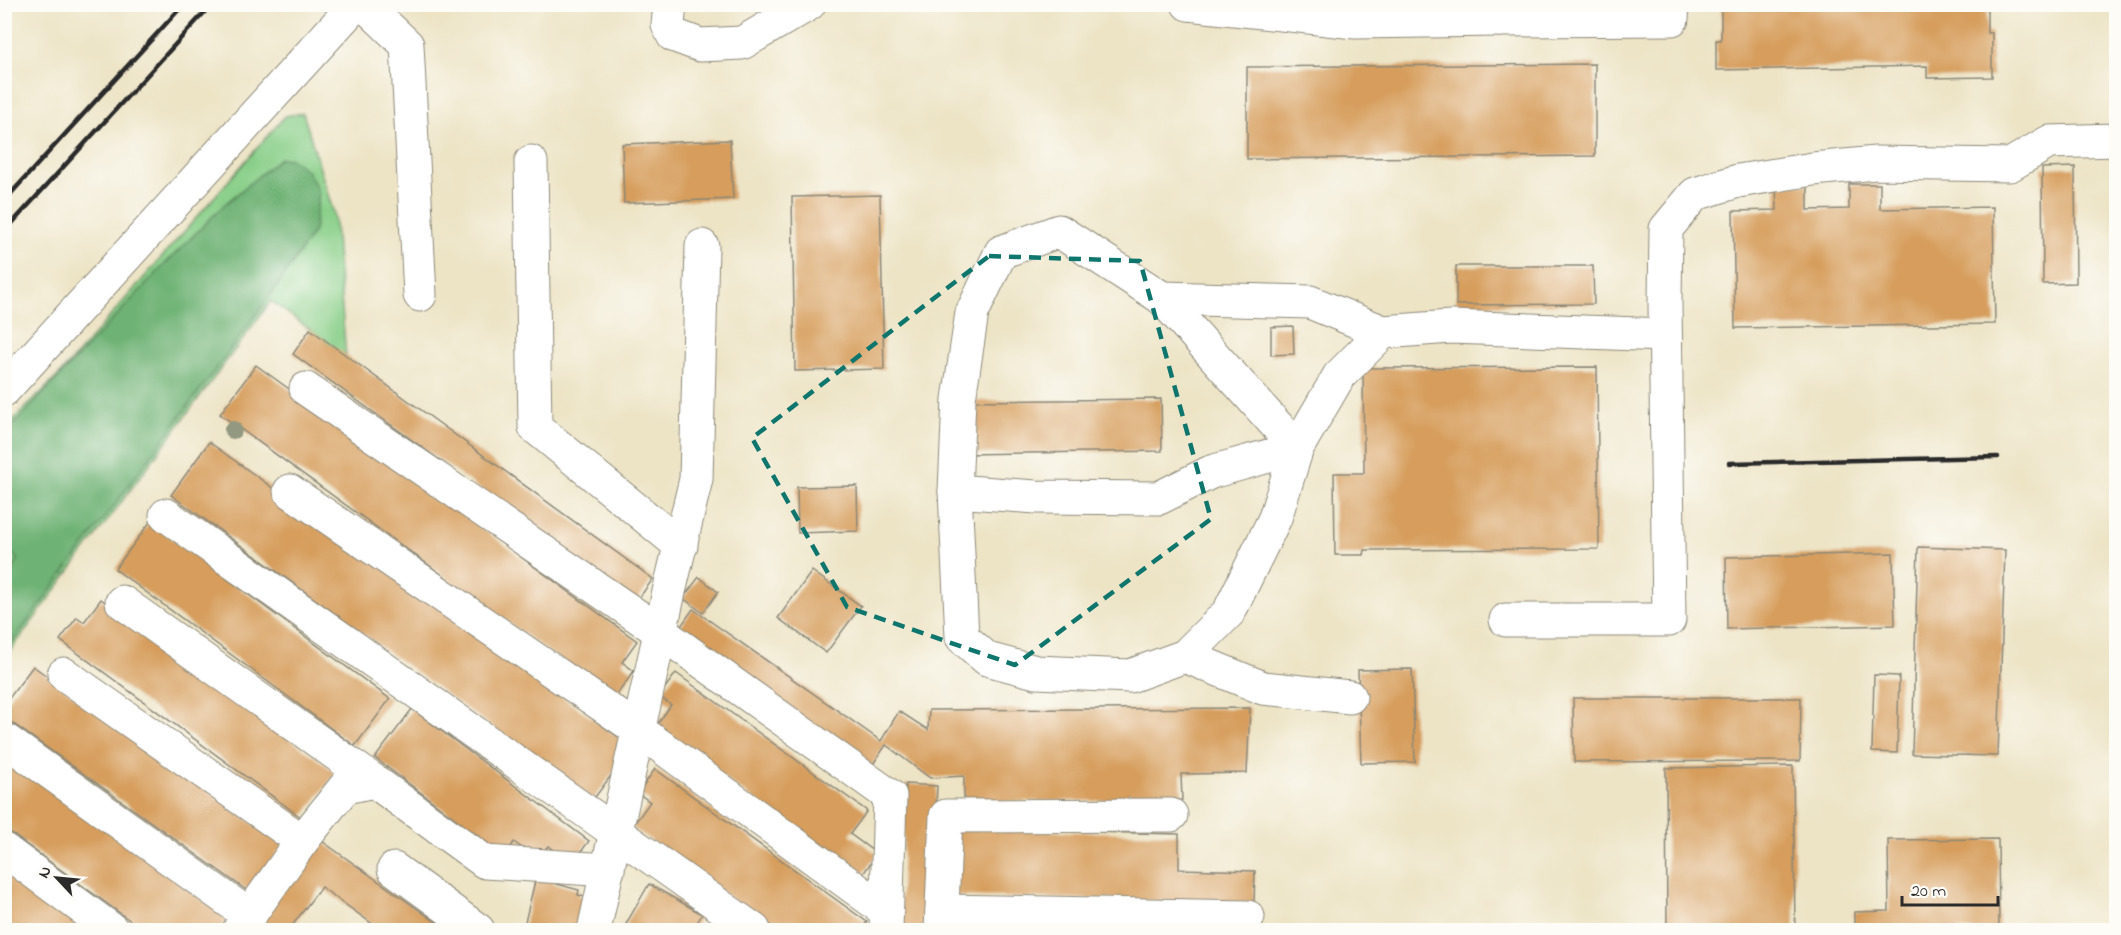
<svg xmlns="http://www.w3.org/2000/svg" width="2121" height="935" font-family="'Indie Flower',sans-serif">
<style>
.green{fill:#89cf89;stroke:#5a7d5a;stroke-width:1.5}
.forest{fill:#6eb275;stroke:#4c6e50;stroke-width:1.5}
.building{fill:#d69d5c}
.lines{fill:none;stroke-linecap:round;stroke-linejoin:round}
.minor-casing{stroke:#8c8878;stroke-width:35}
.minor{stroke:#fff;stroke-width:33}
.rail{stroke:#2b2b2b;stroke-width:4.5}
.tree{fill:#929980}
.marked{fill:none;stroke:#0f766e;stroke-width:4.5;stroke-dasharray:12 8;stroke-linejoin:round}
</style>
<rect width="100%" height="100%" fill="#fdfcf7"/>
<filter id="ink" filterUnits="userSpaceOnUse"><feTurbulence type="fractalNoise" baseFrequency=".0167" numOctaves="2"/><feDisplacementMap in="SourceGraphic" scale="12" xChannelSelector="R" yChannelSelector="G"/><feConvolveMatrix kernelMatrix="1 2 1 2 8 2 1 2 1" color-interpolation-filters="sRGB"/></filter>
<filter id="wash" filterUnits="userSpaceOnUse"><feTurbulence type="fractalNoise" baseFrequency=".008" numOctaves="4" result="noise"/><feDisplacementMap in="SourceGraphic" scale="24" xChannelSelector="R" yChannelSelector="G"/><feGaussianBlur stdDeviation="1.35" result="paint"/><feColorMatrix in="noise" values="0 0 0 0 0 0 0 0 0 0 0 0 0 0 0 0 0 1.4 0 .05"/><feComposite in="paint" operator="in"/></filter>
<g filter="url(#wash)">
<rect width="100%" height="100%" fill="#ede4c6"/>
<path class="green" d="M 303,113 L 334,214 L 346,356 L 271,301 L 5,658 L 5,428 L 59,375 L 285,116 Z"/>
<path class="forest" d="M 280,158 L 291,159 L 300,165 L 308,172 L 319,192 L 314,231 L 276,288 L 5,652 L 5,581 L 18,560 L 11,552 L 5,549 L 5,434 L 165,264 L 225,204 Z"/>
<g id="blocks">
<g class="building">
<path d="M 1721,4 L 1987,4 L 1987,33 L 1992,33 L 1992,77 L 1927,78 L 1927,66 L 1716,70 L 1716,40 L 1721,40 Z"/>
<path d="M 1595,64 L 1595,156 L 1247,159 L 1247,67 Z"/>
<path d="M 730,140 L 733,199 L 624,203 L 622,144 Z"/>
<path d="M 2075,167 L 2076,283 L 2043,284 L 2042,168 Z"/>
<path d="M 1808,184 L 1808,210 L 1849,209 L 1849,184 L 1880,184 L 1880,209 L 1993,207 L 1995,324 L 1735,328 L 1733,211 L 1777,210 L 1776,185 Z"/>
<path d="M 880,195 L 884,369 L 795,371 L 792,197 Z"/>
<path d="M 1456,266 L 1593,266 L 1594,304 L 1456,305 Z"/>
<path d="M 1293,326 L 1294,354 L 1271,355 L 1271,327 Z"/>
<path d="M 310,329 L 653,579 L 636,602 L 293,354 Z"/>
<path d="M 256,365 L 637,641 L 622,662 L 634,671 L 614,699 L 220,414 Z"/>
<path d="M 1597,367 L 1599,549 L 1365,550 L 1364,555 L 1335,555 L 1334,473 L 1364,473 L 1363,368 Z"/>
<path d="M 1161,399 L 1162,451 L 966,454 L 965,401 Z"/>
<path d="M 209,442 L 632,747 L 593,800 L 171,495 Z"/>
<path d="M 857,486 L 858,531 L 798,533 L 797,487 Z"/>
<path d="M 150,522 L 390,699 L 355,746 L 115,569 Z"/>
<path d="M 1918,547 L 2005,550 L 1998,756 L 1912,754 Z"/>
<path d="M 1893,553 L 1895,625 L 1727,629 L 1726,557 Z"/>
<path d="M 812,571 L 861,606 L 826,653 L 778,618 Z"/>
<path d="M 699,577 L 718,592 L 703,613 L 683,598 Z"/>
<path d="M 101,599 L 336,773 L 302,818 L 60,640 L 77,617 L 84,622 Z"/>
<path d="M 693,609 L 881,741 L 899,711 L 928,730 L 929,710 L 1250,708 L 1247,773 L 1181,774 L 1182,800 L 964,802 L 964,776 L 930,778 L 886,745 L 869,770 L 676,633 Z"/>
<path d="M 33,666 L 283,845 L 249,892 L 4,717 L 4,705 Z"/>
<path d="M 1412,669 L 1415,762 L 1361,763 L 1358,670 Z"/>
<path d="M 676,673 L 867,811 L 850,834 L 877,854 L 861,877 L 655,728 L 671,705 L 659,696 Z"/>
<path d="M 1874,675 L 1899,676 L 1897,753 L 1872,752 Z"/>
<path d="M 1573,698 L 1801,698 L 1800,761 L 1574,762 Z"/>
<path d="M 412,709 L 589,841 L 572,864 L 548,846 L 537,859 L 514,842 L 505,856 L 375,758 Z"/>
<path d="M 4,753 L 228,919 L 219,930 L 143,930 L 4,828 Z"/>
<path d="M 1793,766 L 1795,930 L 1667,930 L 1666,768 Z"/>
<path d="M 655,769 L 867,922 L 861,930 L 775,930 L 632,827 L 650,802 L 638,793 Z"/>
<path d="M 906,784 L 937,786 L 930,930 L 899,930 Z"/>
<path d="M 952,829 L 1179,834 L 1179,869 L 1255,871 L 1254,903 L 950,896 Z"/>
<path d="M 319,839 L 447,930 L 381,930 L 321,887 L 289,930 L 253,930 Z"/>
<path d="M 1998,839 L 1999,930 L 1854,930 L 1854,912 L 1889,911 L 1888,840 Z"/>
<path d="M 4,870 L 86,930 L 4,930 Z"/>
<path d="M 537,873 L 554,878 L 553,883 L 579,890 L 578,895 L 588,898 L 580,930 L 523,930 Z"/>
<path d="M 649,884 L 702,914 L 695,927 L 701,930 L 638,930 L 626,924 Z"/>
</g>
</g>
</g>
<g filter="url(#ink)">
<use href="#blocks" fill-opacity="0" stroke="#8c8878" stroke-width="1.5"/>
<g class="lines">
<g class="minor-casing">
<g id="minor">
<path d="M 364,4 L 407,45 L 420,295"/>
<path d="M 670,4 L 668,25 L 673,35 L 700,45 L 742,43 L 809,4"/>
<path d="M 1188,4 L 1355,22 L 1499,20 L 1500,4"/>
<path d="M 1499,20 L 1672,19 L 1673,4"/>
<path d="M 531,162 L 535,427 L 681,546"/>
<path d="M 1059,231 L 1162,298 L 1297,448 L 1275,518 L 1229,612 L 1185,656 L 1130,676 L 1036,672 L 987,659 L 962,637 L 955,491 L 959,399 L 972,313 L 1001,252 Z"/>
<path d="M 1162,298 L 1310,302 L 1383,332"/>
<path d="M 306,389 L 662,633 L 890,796 L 886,930"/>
<path d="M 4,390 L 356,4"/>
<path d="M 290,491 L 640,731 L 886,911"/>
<path d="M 955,491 L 1036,497 L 1159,498 L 1211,472 L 1297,448 L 1339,376 L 1383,332 L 1451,327 L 1665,335"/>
<path d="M 166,515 L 754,930"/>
<path d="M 122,602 L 374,781"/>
<path d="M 1506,620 L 1669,620 L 1665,303 L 1666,229 L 1695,194 L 1738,181 L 1813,169 L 1876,163 L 2010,165 L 2049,142 L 2116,140"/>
<path d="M 1185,656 L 1263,688 L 1350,697"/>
<path d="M 64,674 L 302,841"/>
<path d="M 5,740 L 250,916"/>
<path d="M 4,850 L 112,930"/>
<path d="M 394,869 L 478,930"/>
<path d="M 942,911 L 1248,917"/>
<path d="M 239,930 L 302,841 L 345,787 L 374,781 L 485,862 L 608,870"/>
<path d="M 594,930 L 669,592 L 696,479 L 702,246"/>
<path d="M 941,930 L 946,816 L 1171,815"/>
</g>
</g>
<use href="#minor" class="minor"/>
<g class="rail">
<path d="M 4,201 L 184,4"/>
<path d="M 4,232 L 212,4"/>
<path d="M 1729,463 L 1998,457"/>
</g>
</g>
<circle class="tree" cx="233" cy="430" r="9"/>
</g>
<path class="marked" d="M 989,256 L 1140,261 L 1211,519 L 1015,665 L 847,607 L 752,438 Z"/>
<rect width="2121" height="935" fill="none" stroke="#fdfcf7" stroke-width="24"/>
<g transform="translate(57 878) rotate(296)" stroke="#fdfcf7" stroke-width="4.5" paint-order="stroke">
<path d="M0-4.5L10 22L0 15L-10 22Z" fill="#2b2b2b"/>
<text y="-9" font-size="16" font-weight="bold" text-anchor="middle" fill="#2b2b2b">N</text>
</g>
<path d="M1902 896v9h96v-9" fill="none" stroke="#2b2b2b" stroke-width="3"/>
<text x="1911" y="896" font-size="18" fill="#2b2b2b" stroke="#fdfcf7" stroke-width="4.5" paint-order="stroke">20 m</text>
</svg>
